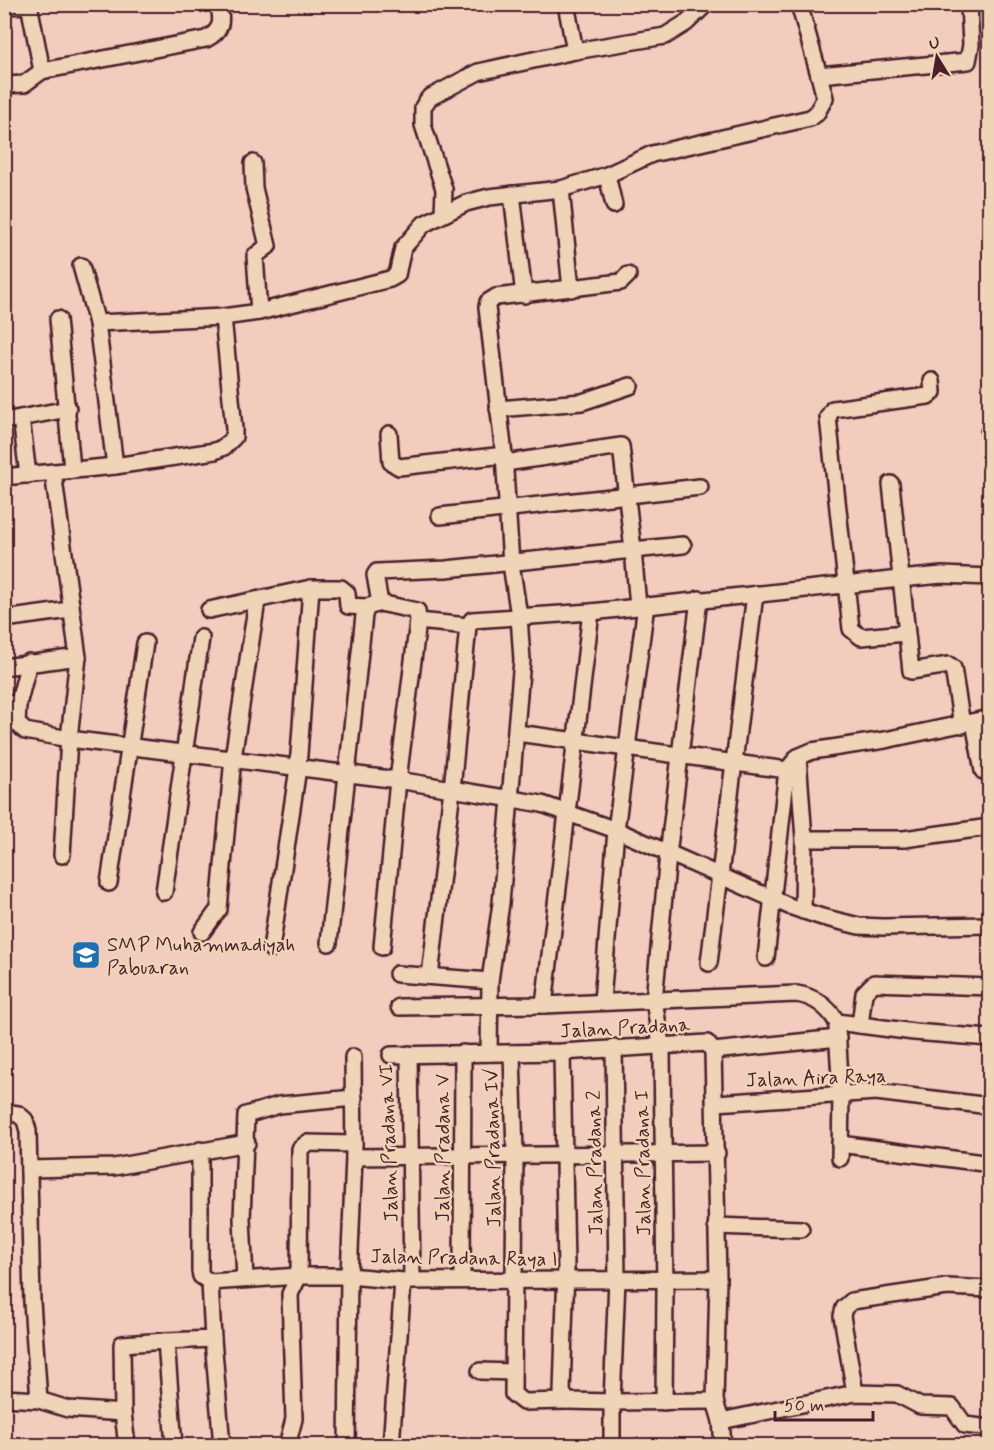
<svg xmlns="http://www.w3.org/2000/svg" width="994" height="1450" font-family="Mynerve,sans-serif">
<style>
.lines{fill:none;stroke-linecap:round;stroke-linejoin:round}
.minor-casing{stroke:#4a1f2b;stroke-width:20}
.minor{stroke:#f0d4b7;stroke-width:15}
.labels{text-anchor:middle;stroke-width:5;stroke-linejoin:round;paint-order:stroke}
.poi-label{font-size:20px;fill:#4a1f2b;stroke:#f0d4b7;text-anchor:start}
.street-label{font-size:20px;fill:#4a1f2b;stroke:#f0d4b7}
</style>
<rect width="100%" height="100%" fill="#f2ccbd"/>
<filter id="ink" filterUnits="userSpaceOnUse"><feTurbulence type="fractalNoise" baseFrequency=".0167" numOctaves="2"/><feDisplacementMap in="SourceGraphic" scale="12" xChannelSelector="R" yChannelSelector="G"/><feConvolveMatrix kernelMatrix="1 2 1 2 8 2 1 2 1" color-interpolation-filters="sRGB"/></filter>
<g filter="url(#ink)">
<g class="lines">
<g class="minor-casing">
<g id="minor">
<path d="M 29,4 L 42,71"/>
<path d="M 566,4 L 575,51"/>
<path d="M 799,4 L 819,75 L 968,61 L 971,45 L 969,4"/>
<path d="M 4,6 L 29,5"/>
<path d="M 4,85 L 24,84 L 42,71 L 206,39 C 222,31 223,21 218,4"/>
<path d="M 253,163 L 254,188 L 268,246 L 255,256 L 259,312"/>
<path d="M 607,175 L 614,205"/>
<path d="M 561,189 L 571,289"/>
<path d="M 512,194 L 524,295"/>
<path d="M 443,213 L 444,189 L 423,125 L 423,107 L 429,98 L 478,72 L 575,51 L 665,36 L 686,23 L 706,4"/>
<path d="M 81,266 L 97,323"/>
<path d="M 58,319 L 72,469"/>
<path d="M 498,409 L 582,402 L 630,386"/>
<path d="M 21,418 L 28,475"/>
<path d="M 4,421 L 68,409"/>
<path d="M 989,432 L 990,432"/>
<path d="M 389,434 L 391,462 L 399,467 L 504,455"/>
<path d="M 505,463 L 621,446 L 633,550 L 683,545"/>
<path d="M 115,466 L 97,323 L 223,317"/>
<path d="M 53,472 L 78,657"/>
<path d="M 4,477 L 115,466 L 215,451 L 224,447 L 234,437 L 234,429 L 223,317 L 259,312 L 390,279 L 397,275 L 403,248 L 424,224 L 466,203 L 489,197 L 561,189 L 607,175 L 652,154 L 810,118 L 816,114 L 825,98 L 819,75"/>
<path d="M 891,484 L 911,671 L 949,665 L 953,668 L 962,725"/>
<path d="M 440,516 L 700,487"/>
<path d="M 380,603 L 417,611 L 418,621 L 398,780 L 382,947"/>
<path d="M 209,610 L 311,588 L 341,588 L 347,593 L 348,606 L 367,607"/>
<path d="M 4,619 L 70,610"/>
<path d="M 418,621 L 468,626 L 472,620 L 591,612 L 900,579 L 942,575 L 990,577"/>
<path d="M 906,633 L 861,637 L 851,629 L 828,417 L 833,409 L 928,396 L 933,392 L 932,381"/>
<path d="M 4,667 L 78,657 L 69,739 L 62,855"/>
<path d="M 4,702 L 18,705 L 17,723 L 25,731 L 69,739 L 398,780 L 542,804 L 616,830 L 789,906 L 822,917 L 859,926 L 883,927 L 990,925"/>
<path d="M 18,705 L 29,662"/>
<path d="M 974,722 L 983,771"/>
<path d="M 517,733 L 787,770"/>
<path d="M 798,757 L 804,839"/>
<path d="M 787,770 L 798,757 L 812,751 L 885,740 L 990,718"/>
<path d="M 109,883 L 145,643"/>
<path d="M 164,892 L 201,638"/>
<path d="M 803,911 L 804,839 L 904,839 L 990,827"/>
<path d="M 202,932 L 219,909 L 233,758 L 257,601"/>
<path d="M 329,943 L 364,615 L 367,607 L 380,603 L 375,575 L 377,572 L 446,569 L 633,550 L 638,606"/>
<path d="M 271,949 L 298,768 L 311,588"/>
<path d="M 766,958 L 787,770"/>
<path d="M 709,963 L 755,594"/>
<path d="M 397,974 L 490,981"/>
<path d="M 430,976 L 452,789 L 468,626"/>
<path d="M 602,1001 L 616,830 L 646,605"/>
<path d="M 544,1005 L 591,612"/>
<path d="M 399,1007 L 544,1005 L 797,994 C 815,997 828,1007 837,1022 L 914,1032 L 990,1038"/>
<path d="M 860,1025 L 864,993 L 874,983 L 990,987"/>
<path d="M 837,1028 L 841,1094 L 840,1158"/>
<path d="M 713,1051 L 718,1279 L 715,1401 L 721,1421 L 723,1446"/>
<path d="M 562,1052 L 566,1268 L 562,1392 L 567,1401 L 612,1402 L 617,1279 L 614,1047"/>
<path d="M 489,1053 L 490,981 L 501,903 L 522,660 L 519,616 L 511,564 L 504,455 L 487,307 L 488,302 L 496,297 L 621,282 L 628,275"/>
<path d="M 512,1053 L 515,1154 L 513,1394 L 523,1402 L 567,1401"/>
<path d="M 409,1054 L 412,1281"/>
<path d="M 391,1055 L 562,1052 L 707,1043 L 713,1051 L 838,1038"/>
<path d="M 716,1103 L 876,1092 L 990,1106"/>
<path d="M 4,1112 L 18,1114 L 25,1120 L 28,1131 L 32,1302 L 39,1400 L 68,1409 L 123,1413 L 127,1446"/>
<path d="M 840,1144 L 983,1163 L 990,1160"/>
<path d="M 200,1150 L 200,1271 L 201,1276 L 210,1282"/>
<path d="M 354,1157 L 717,1153"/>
<path d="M 29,1169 L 114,1167 L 247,1143"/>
<path d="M 716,1226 L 801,1229"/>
<path d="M 462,1278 L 463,1053"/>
<path d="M 245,1279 L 242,1219 L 246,1115 L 279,1105 L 354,1098"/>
<path d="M 210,1282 L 299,1276 L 349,1276 L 403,1281 L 718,1279"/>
<path d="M 213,1339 L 222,1446"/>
<path d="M 480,1371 L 513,1372"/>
<path d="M 855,1393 L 842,1316 L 844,1308 L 852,1301 L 947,1287 L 990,1289"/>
<path d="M 4,1398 L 39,1400"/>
<path d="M 664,1402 L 665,1289 L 662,1051 L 654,1000 L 668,855 L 699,599"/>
<path d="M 123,1413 L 122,1344 L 166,1341"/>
<path d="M 721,1421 L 855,1393 L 897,1394 L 920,1406 L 952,1407 L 965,1425 L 990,1428"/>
<path d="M 174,1446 L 166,1341 L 213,1339 L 210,1282"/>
<path d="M 287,1446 L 294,1419 L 290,1294 L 299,1276 L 300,1149 L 307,1143 L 354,1144"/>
<path d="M 347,1446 L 349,1276 L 354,1157 L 353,1057"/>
<path d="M 391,1446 L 403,1281"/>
<path d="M 612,1446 L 612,1402 L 715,1401"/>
</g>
</g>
<use href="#minor" class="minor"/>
</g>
</g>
<defs>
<g id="school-square" transform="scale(1.5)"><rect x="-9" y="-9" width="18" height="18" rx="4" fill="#1f6fb2" stroke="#f0d4b7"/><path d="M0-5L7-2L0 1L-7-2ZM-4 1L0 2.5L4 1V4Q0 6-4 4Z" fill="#fff"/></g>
</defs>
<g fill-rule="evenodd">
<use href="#school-square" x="86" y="955"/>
</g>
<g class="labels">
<g class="poi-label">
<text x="107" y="951">SMP Muhammadiyah<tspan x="107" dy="23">Pabuaran</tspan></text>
</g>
<g class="street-label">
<text transform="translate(625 1027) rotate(-3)" y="7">Jalan Pradana</text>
<text transform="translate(816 1077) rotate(-2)" y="7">Jalan Aira Raya</text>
<text transform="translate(388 1143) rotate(-92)" y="7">Jalan Pradana VI</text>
<text transform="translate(442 1148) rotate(-90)" y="7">Jalan Pradana V</text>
<text transform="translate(492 1148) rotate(-91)" y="7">Jalan Pradana IV</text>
<text transform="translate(594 1163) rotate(-91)" y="7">Jalan Pradana 2</text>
<text transform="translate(642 1163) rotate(-91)" y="7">Jalan Pradana I</text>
<text transform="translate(464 1257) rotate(1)" y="7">Jalan Pradana Raya I</text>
</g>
</g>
<rect width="994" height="1450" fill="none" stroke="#f0d4b7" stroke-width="24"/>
<rect x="12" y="12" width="970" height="1426" fill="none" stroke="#4a1f2b" stroke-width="2" filter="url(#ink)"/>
<g transform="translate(937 57) rotate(349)" stroke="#f0d4b7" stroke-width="4.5" paint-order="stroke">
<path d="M0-4.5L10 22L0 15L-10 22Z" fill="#4a1f2b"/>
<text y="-9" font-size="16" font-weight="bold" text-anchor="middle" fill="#4a1f2b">U</text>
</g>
<path d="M775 1411v9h98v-9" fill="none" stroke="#4a1f2b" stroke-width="3"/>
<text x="784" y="1411" font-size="18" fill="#4a1f2b" stroke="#f0d4b7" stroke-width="4.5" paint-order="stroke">50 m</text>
</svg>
